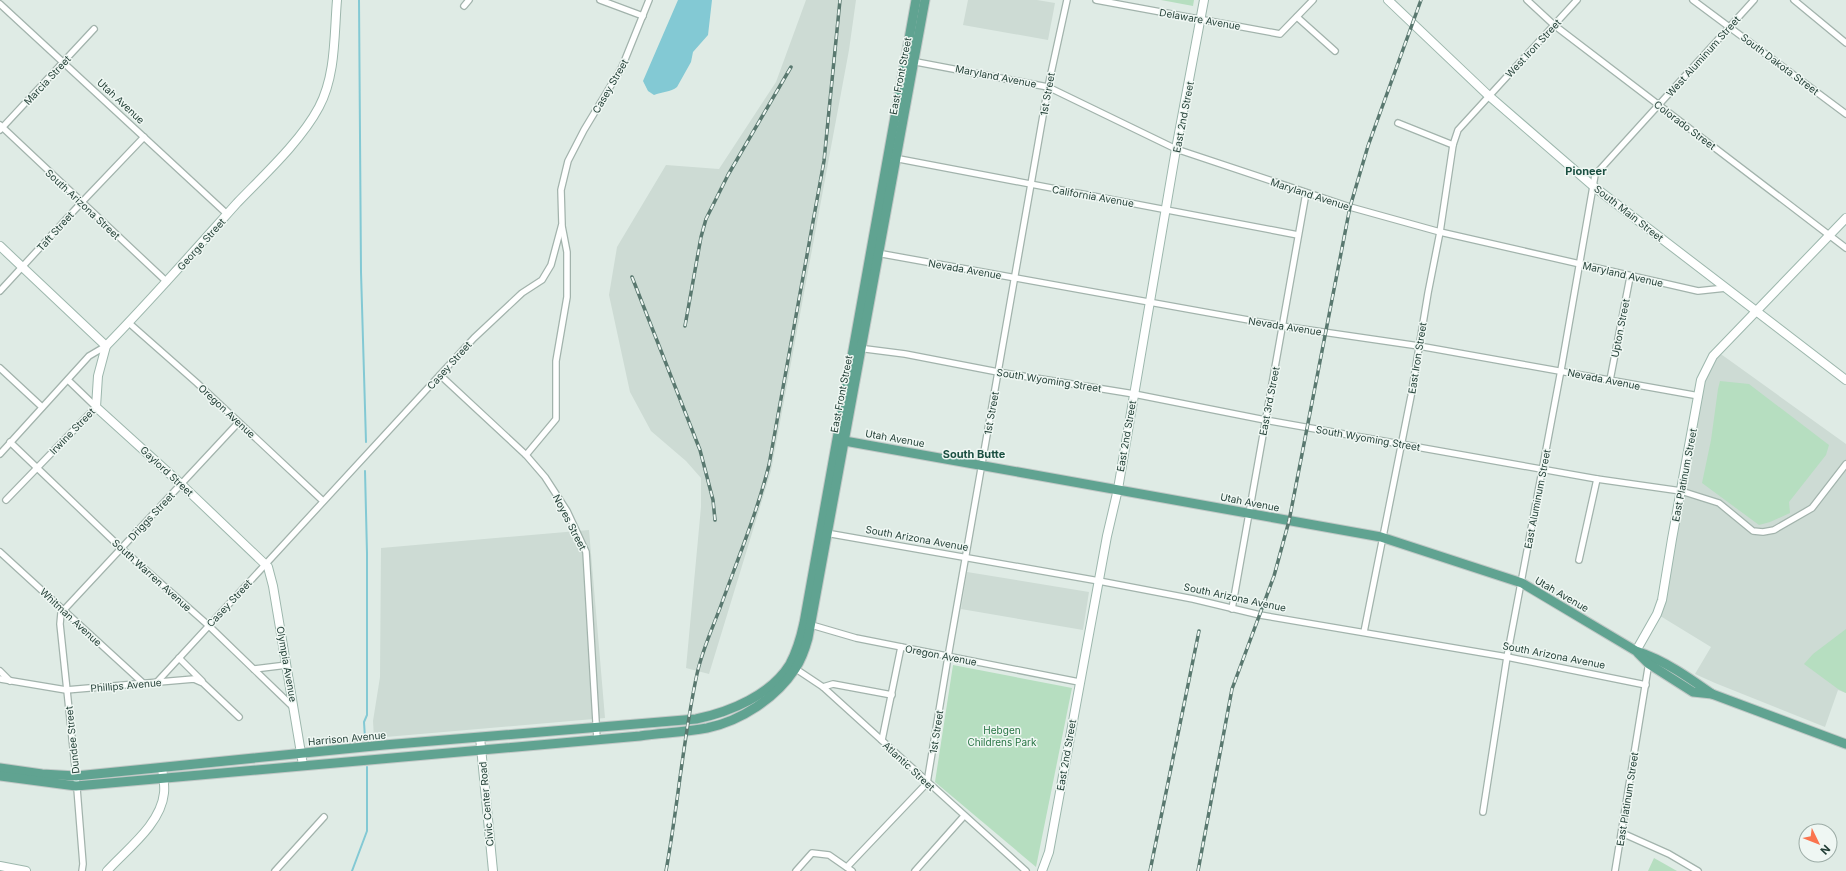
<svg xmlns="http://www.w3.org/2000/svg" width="1846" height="871" font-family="Inter,sans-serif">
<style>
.built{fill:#cddbd4}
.green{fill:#b6dec0}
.water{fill:#83c9d4}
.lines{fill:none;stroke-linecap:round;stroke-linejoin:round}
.stream{stroke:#83c9d4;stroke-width:2}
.street-casing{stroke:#a2b3ac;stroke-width:8}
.secondary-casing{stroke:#9db7ad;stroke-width:10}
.primary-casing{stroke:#c0c8c6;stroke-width:11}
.street{stroke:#fff;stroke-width:5.5}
.secondary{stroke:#fff;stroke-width:8}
.primary{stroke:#60a391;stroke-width:9}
.rail-casing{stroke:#59786f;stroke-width:3.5}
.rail{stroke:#eff7f3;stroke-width:2;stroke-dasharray:6;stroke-linecap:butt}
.labels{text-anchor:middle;stroke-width:3;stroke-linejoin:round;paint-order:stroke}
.street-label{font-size:10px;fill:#1f3c33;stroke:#eff7f3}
.park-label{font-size:10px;fill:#277443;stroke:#eff7f3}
.neighbourhood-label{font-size:11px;font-weight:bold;fill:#1a4f41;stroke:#eff7f3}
</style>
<rect width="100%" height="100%" fill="#dfebe5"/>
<g class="built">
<path d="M 806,0 L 856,0 L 849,50 L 771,471 L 709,674 L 686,668 L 701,507 L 701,478 L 686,461 L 651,431 L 630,392 L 609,295 L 617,247 L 666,165 L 719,169 L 776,82 Z"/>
<path d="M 968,0 L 1037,0 L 1055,3 L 1048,40 L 963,25 Z"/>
<path d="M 1718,352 L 1846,444 L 1846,693 L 1838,690 L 1825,727 L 1715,683 L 1695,674 L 1711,647 L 1657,614 L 1706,369 Z"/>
<path d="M 589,530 L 605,718 L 374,738 L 373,721 L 380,677 L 381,548 Z"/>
<path d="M 967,572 L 1089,592 L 1083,630 L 961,609 Z"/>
</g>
<g class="green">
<path d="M 1161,0 L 1194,0 L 1193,6 Z"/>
<path d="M 1720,381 L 1749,384 L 1829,445 L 1826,455 L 1789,502 L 1790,513 L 1770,522 L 1759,525 L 1702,483 L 1711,440 L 1718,389 Z"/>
<path d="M 1846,629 L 1846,693 L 1838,689 L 1804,664 L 1813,654 Z"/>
<path d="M 953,665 L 1072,688 L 1036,867 L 935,782 Z"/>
<path d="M 1654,858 L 1677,871 L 1648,871 Z"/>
</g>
<path class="water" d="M 678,0 L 712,0 L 708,35 L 693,52 L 691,62 L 677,87 C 671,92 661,92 654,95 L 648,91 L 643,81 Z"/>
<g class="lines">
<g class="stream">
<path d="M 359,0 L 361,272 L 366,442"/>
<path d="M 365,738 L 364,722 L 367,715 L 367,553 L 365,471"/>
<path d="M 352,871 L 367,831 L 367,767"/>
</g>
<g class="street-casing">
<g id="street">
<path d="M 600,0 L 643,16"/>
<path d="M 1096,0 L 1280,34 L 1313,0"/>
<path d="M 1527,0 L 1554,25 L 1846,248"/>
<path d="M 1693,0 L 1846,114"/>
<path d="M 1794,0 L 1846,43"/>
<path d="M 0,4 L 227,214"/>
<path d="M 464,6 L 469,0"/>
<path d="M 1297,17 L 1335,51"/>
<path d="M 911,61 L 1048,87 L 1176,149 L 1350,207 L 1440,232 L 1698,291 L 1726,288"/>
<path d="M 1398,123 L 1453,145"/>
<path d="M 0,125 L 167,282"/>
<path d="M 0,130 L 94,29"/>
<path d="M 894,158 L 1298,235"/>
<path d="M 877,253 L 1282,326 L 1419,346 L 1699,396"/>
<path d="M 0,291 L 82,202 L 144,137"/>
<path d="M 129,323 L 197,383 L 323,501"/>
<path d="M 858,348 L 905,354 L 998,372 L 1134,394 L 1265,420 L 1597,479 L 1681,491 L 1719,503 L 1753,531 L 1763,532 L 1774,530 L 1812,508 L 1846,464"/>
<path d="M 0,368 L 42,407"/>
<path d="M 440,375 L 526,455 L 545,477 L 567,511 L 586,552 L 597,739"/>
<path d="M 1610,380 L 1630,277"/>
<path d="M 10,442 L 121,548 L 208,625 L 293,707"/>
<path d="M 0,454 L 89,356 L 106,346"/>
<path d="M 526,455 L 556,419 L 556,361 L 567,297 L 567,252 L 562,226"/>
<path d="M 6,500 L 96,407 L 68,380"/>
<path d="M 826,533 L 1099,581 L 1193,599 L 1260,615 L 1507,657 L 1646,685"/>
<path d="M 0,552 L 143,683"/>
<path d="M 1579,560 L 1597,479"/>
<path d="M 1232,609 L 1306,193"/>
<path d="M 808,624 L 856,638 L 1079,682"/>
<path d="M 1364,632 L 1411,396 L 1428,293 L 1440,232 L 1453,145 L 1458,130 L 1577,0"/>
<path d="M 179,658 L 202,681"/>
<path d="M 793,667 L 823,687 L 1026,871"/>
<path d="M 254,669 L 287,665"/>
<path d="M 0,671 L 10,681"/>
<path d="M 0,679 L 66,690 L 194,679 L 203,683 L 239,717"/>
<path d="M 157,682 L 474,338 L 522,293 L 542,280 L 551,265 L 562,224 L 561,190 L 568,161 L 584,130 L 622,67 L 649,0"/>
<path d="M 823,687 L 833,684 L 892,695"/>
<path d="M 882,740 L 901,647"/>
<path d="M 1483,812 L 1507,657 L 1561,370 L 1595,175 L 1754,0"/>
<path d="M 1622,833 L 1669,854 L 1698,871"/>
<path d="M 847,867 L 927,783 L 948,657 L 1048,87 L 1067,0"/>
<path d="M 82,871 L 83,864 L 76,776 L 60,624 L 61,613 L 238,423"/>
<path d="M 275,871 L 324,817"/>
<path d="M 796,871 L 812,853 L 829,855 L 852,871"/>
<path d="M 915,871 L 964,816"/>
<path d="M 1615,871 L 1649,662"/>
</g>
</g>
<g class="secondary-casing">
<g id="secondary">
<path d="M 1388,0 L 1488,95 L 1593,186 L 1846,380"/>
<path d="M 0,246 L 106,346"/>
<path d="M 1636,651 L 1657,614 L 1662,600 L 1672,539 L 1701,380 L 1713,356 L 1846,218"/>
<path d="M 480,737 L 493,871"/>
<path d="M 303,765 L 273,586 L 268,567 L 181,484 L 96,407 L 98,376 L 106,346 C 151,300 194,251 237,203 C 264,175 301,141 319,107 C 336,75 334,35 337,0"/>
<path d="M 0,866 L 26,871"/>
<path d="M 107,871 C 127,849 161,824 164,793 C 165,785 163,776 162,768"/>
<path d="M 1042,871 L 1049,852 L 1107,536 L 1118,489 L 1176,149 L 1204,0"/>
</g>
</g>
<g class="primary-casing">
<g id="primary">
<path d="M 839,440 L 1381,537 L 1522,583 L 1636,651 C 1664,660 1688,677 1712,694"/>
<path d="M 1638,653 L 1649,664 L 1693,692 L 1712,694 L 1846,744"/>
<path d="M 0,768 L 42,774 L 76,776 L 384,745 L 696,719 C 730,712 771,695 790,664 C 797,651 801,637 804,623 L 916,0"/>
<path d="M 0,776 L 76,786 L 640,736 C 662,733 685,732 707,728 C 741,721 776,698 795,669 C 801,660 805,649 808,638 L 925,0"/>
</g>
</g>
<use href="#street" class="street"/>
<use href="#secondary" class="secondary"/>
<use href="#primary" class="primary"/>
<g class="rail-casing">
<g id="rail">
<path d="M 632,277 L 700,450 L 713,500 L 715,520"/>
<path d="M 685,326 L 701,237 L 706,219 L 728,175 L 791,67"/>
<path d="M 666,871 C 678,805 683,739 697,674 C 702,651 712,629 720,608 C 737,561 757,513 769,465 L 824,161 L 840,0"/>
<path d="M 1150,871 L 1199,631"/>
<path d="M 1198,871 L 1232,689 L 1274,576 L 1289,521 L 1350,207 L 1368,146 L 1421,0"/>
</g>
</g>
<use href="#rail" class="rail"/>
</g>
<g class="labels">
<g class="street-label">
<text transform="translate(1200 19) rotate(10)" y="4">Delaware Avenue</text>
<text transform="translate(1533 48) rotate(-47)" y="4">West Iron Street</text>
<text transform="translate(1703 56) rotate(-48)" y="4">West Aluminum Street</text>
<text transform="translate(1780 64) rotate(37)" y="4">South Dakota Street</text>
<text transform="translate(900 76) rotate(-79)" y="4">East Front Street</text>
<text transform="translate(996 76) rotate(11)" y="4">Maryland Avenue</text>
<text transform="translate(47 80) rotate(-47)" y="4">Marcia Street</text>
<text transform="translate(610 86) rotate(-60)" y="4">Casey Street</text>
<text transform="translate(1047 94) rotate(-80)" y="4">1st Street</text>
<text transform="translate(121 101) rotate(43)" y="4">Utah Avenue</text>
<text transform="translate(1183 117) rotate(-79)" y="4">East 2nd Street</text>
<text transform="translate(1685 125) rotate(37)" y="4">Colorado Street</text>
<text transform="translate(1310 194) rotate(18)" y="4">Maryland Avenue</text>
<text transform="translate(1093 196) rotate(10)" y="4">California Avenue</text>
<text transform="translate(83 204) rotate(43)" y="4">South Arizona Street</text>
<text transform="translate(1629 213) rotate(38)" y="4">South Main Street</text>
<text transform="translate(55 231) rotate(-48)" y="4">Taft Street</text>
<text transform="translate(201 244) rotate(-48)" y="4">George Street</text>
<text transform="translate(965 269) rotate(10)" y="4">Nevada Avenue</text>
<text transform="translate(1623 274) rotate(13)" y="4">Maryland Avenue</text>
<text transform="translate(1285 326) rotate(9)" y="4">Nevada Avenue</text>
<text transform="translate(1620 328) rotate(-79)" y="4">Upton Street</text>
<text transform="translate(1417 358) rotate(-81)" y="4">East Iron Street</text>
<text transform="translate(449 365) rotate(-48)" y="4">Casey Street</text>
<text transform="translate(1604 379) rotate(11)" y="4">Nevada Avenue</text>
<text transform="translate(1049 380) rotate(9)" y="4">South Wyoming Street</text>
<text transform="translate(841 394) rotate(-79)" y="4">East Front Street</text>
<text transform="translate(1269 401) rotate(-79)" y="4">East 3rd Street</text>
<text transform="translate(227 411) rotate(43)" y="4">Oregon Avenue</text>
<text transform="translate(991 413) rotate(-80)" y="4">1st Street</text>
<text transform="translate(72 431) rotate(-46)" y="4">Irwine Street</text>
<text transform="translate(1126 436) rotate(-80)" y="4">East 2nd Street</text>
<text transform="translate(895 438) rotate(10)" y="4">Utah Avenue</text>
<text transform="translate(1368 438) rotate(10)" y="4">South Wyoming Street</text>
<text transform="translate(167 471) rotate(43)" y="4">Gaylord Street</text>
<text transform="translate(1684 475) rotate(-79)" y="4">East Platinum Street</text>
<text transform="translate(1537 499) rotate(-79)" y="4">East Aluminum Street</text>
<text transform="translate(1250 502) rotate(11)" y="4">Utah Avenue</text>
<text transform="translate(151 516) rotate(-47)" y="4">Driggs Street</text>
<text transform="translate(570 522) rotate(63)" y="4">Noyes Street</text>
<text transform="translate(917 538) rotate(10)" y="4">South Arizona Avenue</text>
<text transform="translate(152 575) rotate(42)" y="4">South Warren Avenue</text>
<text transform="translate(1562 594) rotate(30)" y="4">Utah Avenue</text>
<text transform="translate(1235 597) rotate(12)" y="4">South Arizona Avenue</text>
<text transform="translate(229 603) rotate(-47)" y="4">Casey Street</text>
<text transform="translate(71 617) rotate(43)" y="4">Whitman Avenue</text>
<text transform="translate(941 655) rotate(11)" y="4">Oregon Avenue</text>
<text transform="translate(1554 655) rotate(11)" y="4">South Arizona Avenue</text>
<text transform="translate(287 664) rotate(80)" y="4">Olympia Avenue</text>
<text transform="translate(126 685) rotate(-5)" y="4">Phillips Avenue</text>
<text transform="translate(936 732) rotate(-81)" y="4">1st Street</text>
<text transform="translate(347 738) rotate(-5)" y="4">Harrison Avenue</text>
<text transform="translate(72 740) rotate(-96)" y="4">Dundee Street</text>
<text transform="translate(1066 755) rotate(-80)" y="4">East 2nd Street</text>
<text transform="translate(909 766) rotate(43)" y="4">Atlantic Street</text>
<text transform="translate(1627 799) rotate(-81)" y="4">East Platinum Street</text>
<text transform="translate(486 804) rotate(-95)" y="4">Civic Center Road</text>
</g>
<g class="park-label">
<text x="1002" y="734">Hebgen<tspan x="1002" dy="12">Childrens Park</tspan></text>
</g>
<g class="neighbourhood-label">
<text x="1586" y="175">Pioneer</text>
<text x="974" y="458">South Butte</text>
</g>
</g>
<g transform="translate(1818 843) rotate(133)"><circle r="19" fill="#eff7f3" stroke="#9caca6"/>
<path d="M0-3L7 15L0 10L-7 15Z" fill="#fa744e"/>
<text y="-6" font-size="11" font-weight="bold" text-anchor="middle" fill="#1f3c33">N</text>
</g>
</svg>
